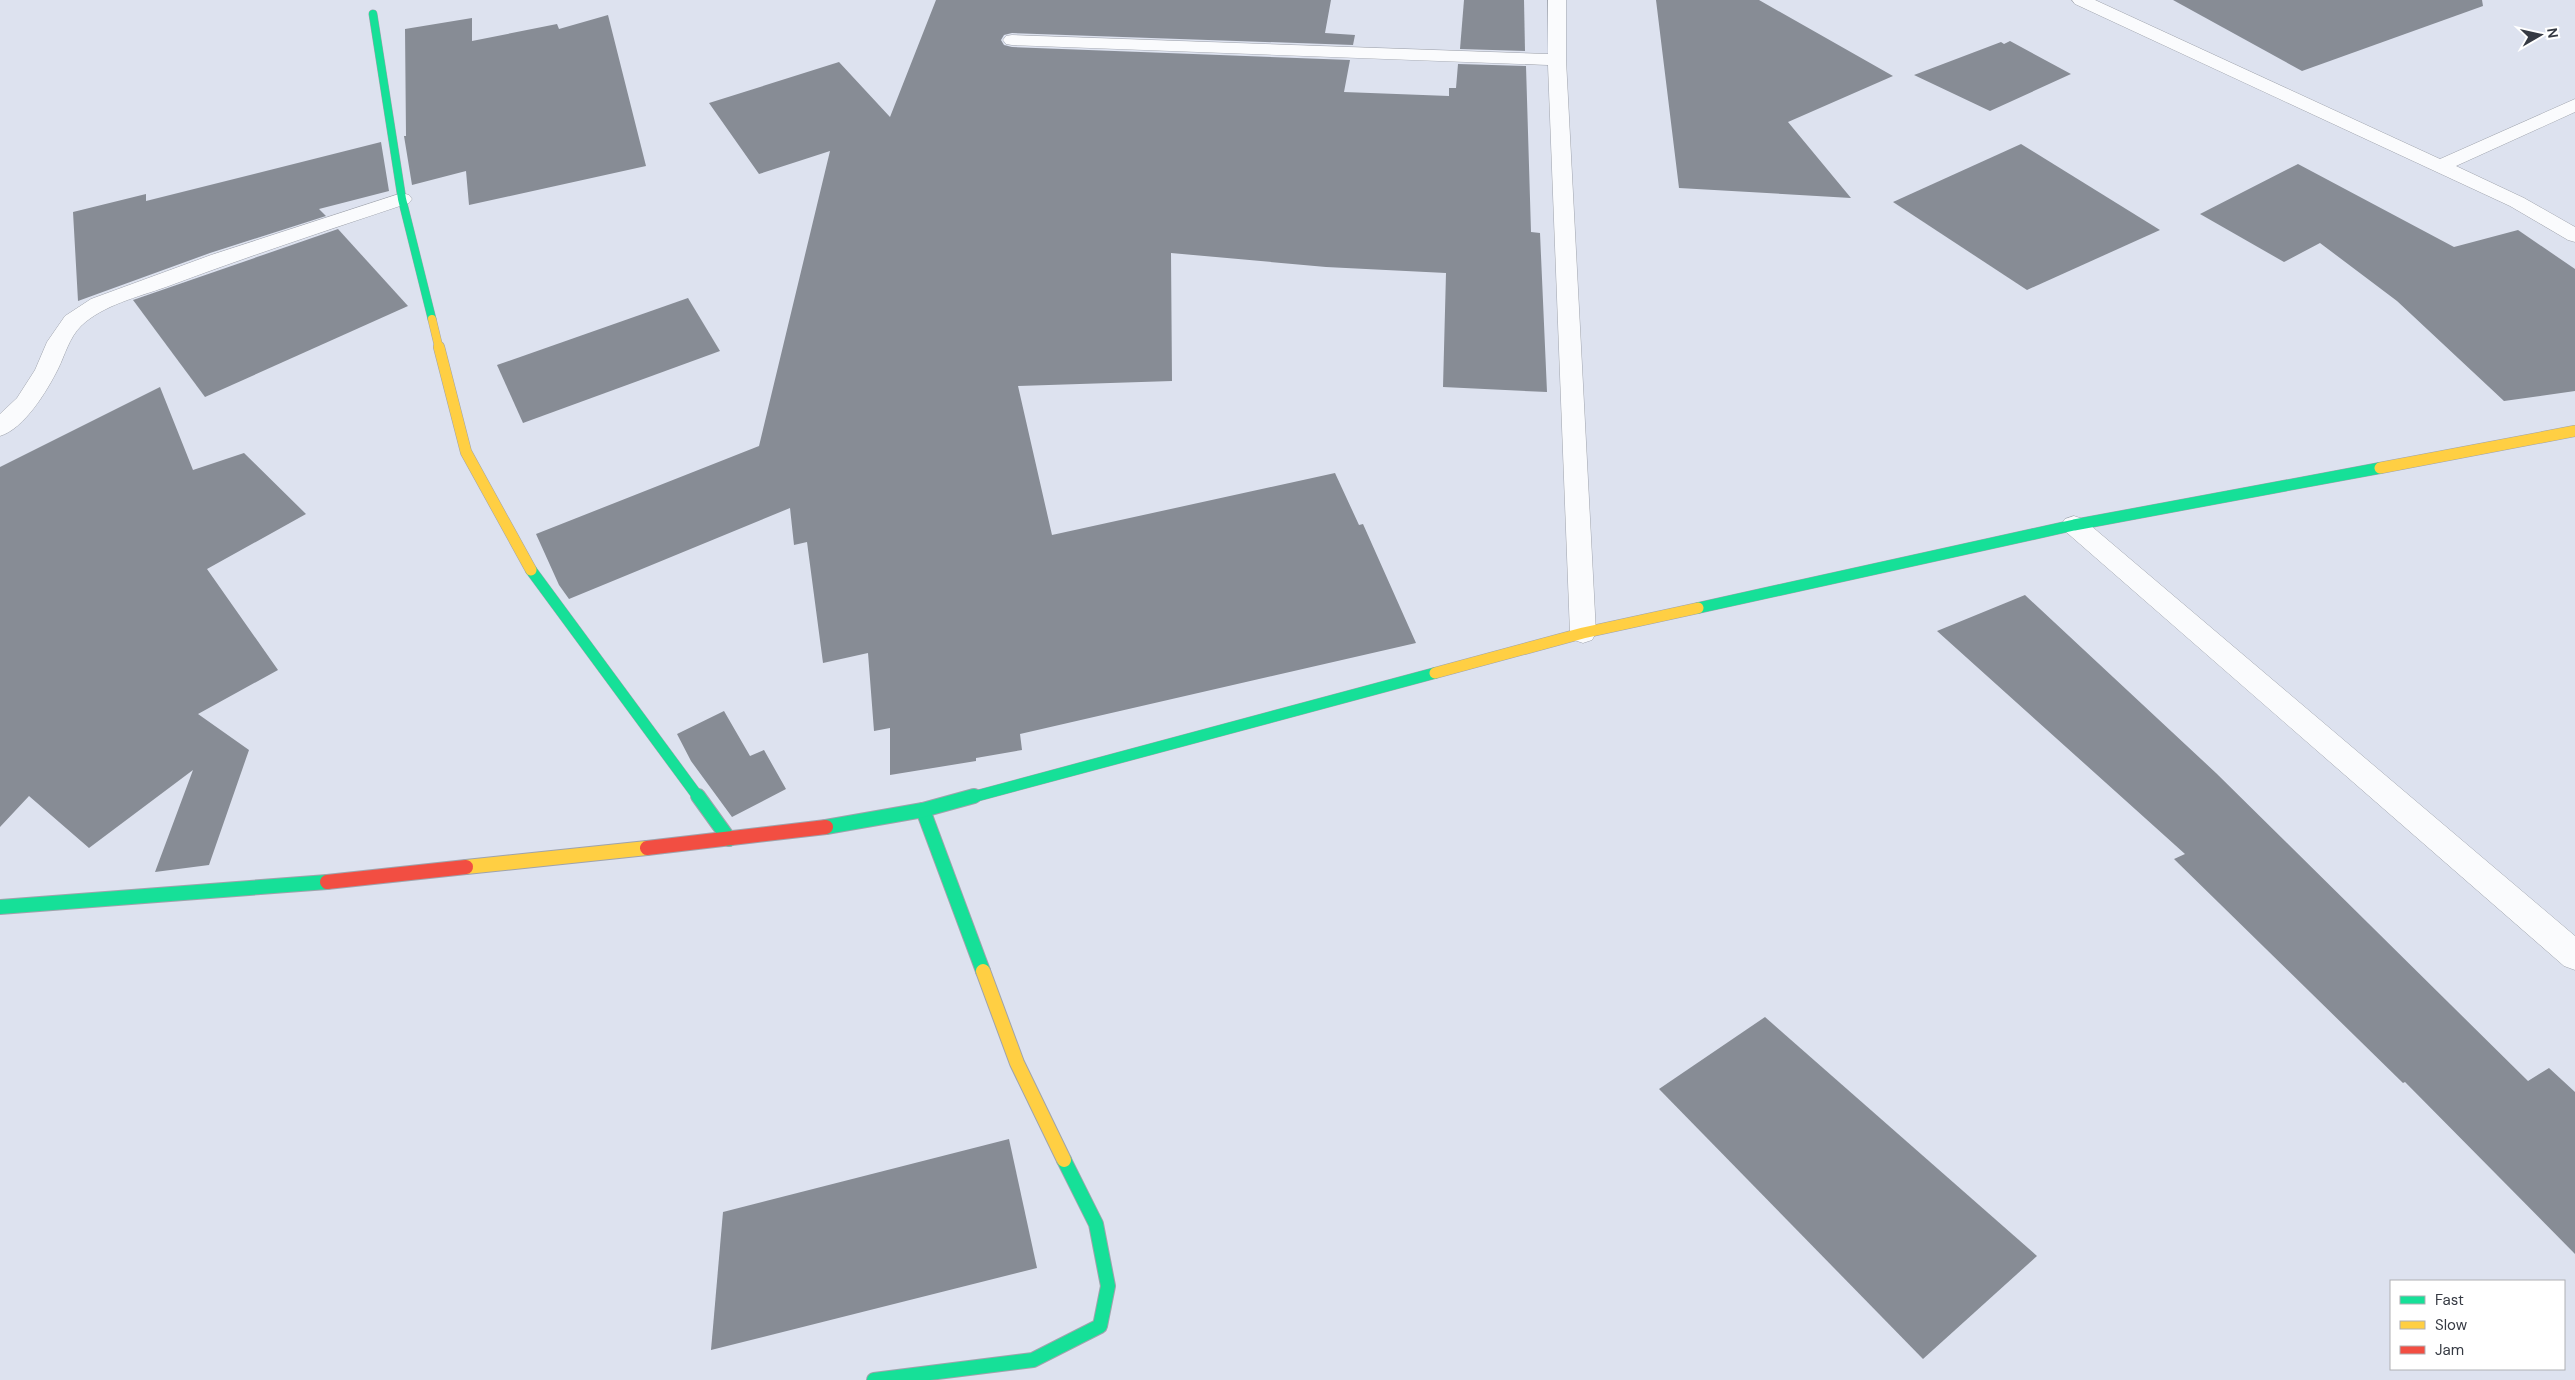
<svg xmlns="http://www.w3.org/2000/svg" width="2575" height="1380" font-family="'DM Sans',sans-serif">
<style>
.building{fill:#878c95}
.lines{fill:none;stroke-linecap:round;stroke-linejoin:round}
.street-casing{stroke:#9fa3ac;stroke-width:1}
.fast-far2-casing{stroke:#9fa3ac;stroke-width:9}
.fast-far1-casing{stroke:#9fa3ac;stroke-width:12}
.fast-casing{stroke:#9fa3ac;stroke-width:16}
.slow-far2-casing{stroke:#9fa3ac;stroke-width:9}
.slow-far1-casing{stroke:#9fa3ac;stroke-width:12}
.slow-casing{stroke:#9fa3ac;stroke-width:16}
.jam-casing{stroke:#9fa3ac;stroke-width:16}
.street{fill:#fafbfd;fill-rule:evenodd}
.fast-far2{stroke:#16e098;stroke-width:8}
.fast-far1{stroke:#16e098;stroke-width:11}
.fast{stroke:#16e098;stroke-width:14}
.slow-far2{stroke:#ffcf43;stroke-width:8}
.slow-far1{stroke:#ffcf43;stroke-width:11}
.slow{stroke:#ffcf43;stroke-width:14}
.jam{stroke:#f24e42;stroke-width:14}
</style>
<rect width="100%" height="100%" fill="#dde2ef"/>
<g class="building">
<path d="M 936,0 L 1331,0 L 1325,33 L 1355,35 L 1353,45 L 1012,33 L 1004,35 L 1001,40 L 1004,45 L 1012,47 L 1350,60 L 1344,92 L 1449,96 L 1449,88 L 1456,88 L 1458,64 L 1526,66 L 1531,232 L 1540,233 L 1547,392 L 1443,387 L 1446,273 L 1326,267 L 1171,253 L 1172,381 L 1018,386 L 1052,535 L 1335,473 L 1359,525 L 1363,524 L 1416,643 L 1020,734 L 1022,750 L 976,758 L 976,761 L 890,775 L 890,728 L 874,731 L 868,653 L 823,663 L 807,542 L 794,545 L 790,508 L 569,599 L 559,585 L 536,534 L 759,446 L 830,151 L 759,174 L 709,103 L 839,62 L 890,117 Z"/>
<path d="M 1464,0 L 1524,0 L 1525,51 L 1460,49 Z"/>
<path d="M 1656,0 L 1759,0 L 1893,76 L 1788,122 L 1851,198 L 1679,188 Z"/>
<path d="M 2173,0 L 2482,0 L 2483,6 L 2302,71 Z"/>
<path d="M 608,15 L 646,166 L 469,205 L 466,171 L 412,185 L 404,136 L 406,136 L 405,29 L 472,18 L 472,41 L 557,24 L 559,29 Z"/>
<path d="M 2010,41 L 2071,74 L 1990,111 L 1914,75 L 2001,42 L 2004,44 Z"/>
<path d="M 381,142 L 389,191 L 319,209 L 326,216 L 210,253 L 78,301 L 73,212 L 146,194 L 146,201 Z"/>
<path d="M 2021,144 L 2160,230 L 2027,290 L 1893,202 Z"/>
<path d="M 2298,164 L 2454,247 L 2518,230 L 2575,269 L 2575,391 L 2504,401 L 2397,301 L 2320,243 L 2284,262 L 2200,214 Z"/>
<path d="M 338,229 L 408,306 L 205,397 L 133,300 Z"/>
<path d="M 688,298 L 720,351 L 523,423 L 497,365 Z"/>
<path d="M 160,387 L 193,470 L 244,453 L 306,514 L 207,569 L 278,670 L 198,714 L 249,750 L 209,865 L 155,872 L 193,770 L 89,848 L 29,796 L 0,827 L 0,467 Z"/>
<path d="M 2025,595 L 2216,773 L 2528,1081 L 2549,1068 L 2575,1092 L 2575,1254 L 2405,1082 L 2403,1083 L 2174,859 L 2185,854 L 1937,631 Z"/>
<path d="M 724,711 L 750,756 L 764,750 L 786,789 L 732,817 L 691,761 L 677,734 Z"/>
<path d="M 1765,1017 L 2037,1256 L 1923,1359 L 1659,1089 Z"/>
<path d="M 1009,1139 L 1037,1268 L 711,1350 L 723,1212 Z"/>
</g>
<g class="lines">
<g class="street-casing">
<g id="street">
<path d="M 1548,0 L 1566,0 L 1566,60 L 1596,633 L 1592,640 L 1583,643 L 1574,640 L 1570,633 L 1548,65 L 1012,45 L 1006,44 L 1003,40 L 1006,36 L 1012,35 L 1548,54 Z"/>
<path d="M 2072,0 L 2095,0 L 2440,159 L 2575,99 L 2575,112 L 2456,166 L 2524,198 L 2575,227 L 2575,242 L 2568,240 L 2510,206 L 2075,4 Z"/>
<path d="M 402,193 L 409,195 L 412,199 L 409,203 C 328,230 246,257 166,287 C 138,297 103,305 81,326 C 69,338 65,355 58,369 C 47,391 24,429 0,436 L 0,414 L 17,398 L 35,370 L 47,342 L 65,316 L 91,299 L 211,255 Z"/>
<path d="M 2074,516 L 2083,519 L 2575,936 L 2575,970 L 2564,966 L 2065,531 L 2061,525 L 2065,519 Z"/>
</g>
</g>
<g class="fast-far2-casing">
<path id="fast-far2" d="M 373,14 L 402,199 L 432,319"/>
</g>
<g class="fast-far1-casing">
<g id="fast-far1">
<path d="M 531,570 L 699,798"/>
<path d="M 1698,608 L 2074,525 L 2380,468"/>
<path d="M 969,798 L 1435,673"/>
</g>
</g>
<g class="fast-casing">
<g id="fast">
<path d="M 698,796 L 729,839"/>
<path d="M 923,810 L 983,971"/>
<path d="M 826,827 L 923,810 L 974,796"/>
<path d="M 0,907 L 327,882"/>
<path d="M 874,1380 L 1033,1360 L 1100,1326 L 1108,1286 L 1096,1224 L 1064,1160"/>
</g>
</g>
<g class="slow-far2-casing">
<path id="slow-far2" d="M 432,319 L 439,348"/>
</g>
<g class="slow-far1-casing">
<g id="slow-far1">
<path d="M 439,347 L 466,452 L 531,570"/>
<path d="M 2380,468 L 2575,431"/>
<path d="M 1435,673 L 1583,633 L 1698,608"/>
</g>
</g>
<g class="slow-casing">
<g id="slow">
<path d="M 466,867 L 647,848"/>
<path d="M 983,971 L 1017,1063 L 1064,1160"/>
</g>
</g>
<g class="jam-casing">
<g id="jam">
<path d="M 647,848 L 826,827"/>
<path d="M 327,882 L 466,867"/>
</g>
</g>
<use href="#street" class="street"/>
<use href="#fast-far2" class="fast-far2"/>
<use href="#fast-far1" class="fast-far1"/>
<use href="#fast" class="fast"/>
<use href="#slow-far2" class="slow-far2"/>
<use href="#slow-far1" class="slow-far1"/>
<use href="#slow" class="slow"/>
<use href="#jam" class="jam"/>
</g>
<rect x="2390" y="1280" width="175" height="90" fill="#ffffff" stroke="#afb0b4"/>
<rect x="2400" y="1296" width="25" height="8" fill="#16e098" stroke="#afb0b4"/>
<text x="2435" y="1305" font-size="15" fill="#363a43">Fast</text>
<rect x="2400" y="1321" width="25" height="8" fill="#ffcf43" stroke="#afb0b4"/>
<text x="2435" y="1330" font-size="15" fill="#363a43">Slow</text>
<rect x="2400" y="1346" width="25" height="8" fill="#f24e42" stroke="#afb0b4"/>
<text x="2435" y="1355" font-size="15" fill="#363a43">Jam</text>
<g transform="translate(2540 35) rotate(81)" stroke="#ffffff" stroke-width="4" paint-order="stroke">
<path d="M0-4L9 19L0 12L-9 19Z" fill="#363a43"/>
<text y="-8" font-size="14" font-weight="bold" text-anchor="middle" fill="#363a43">N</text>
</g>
</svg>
